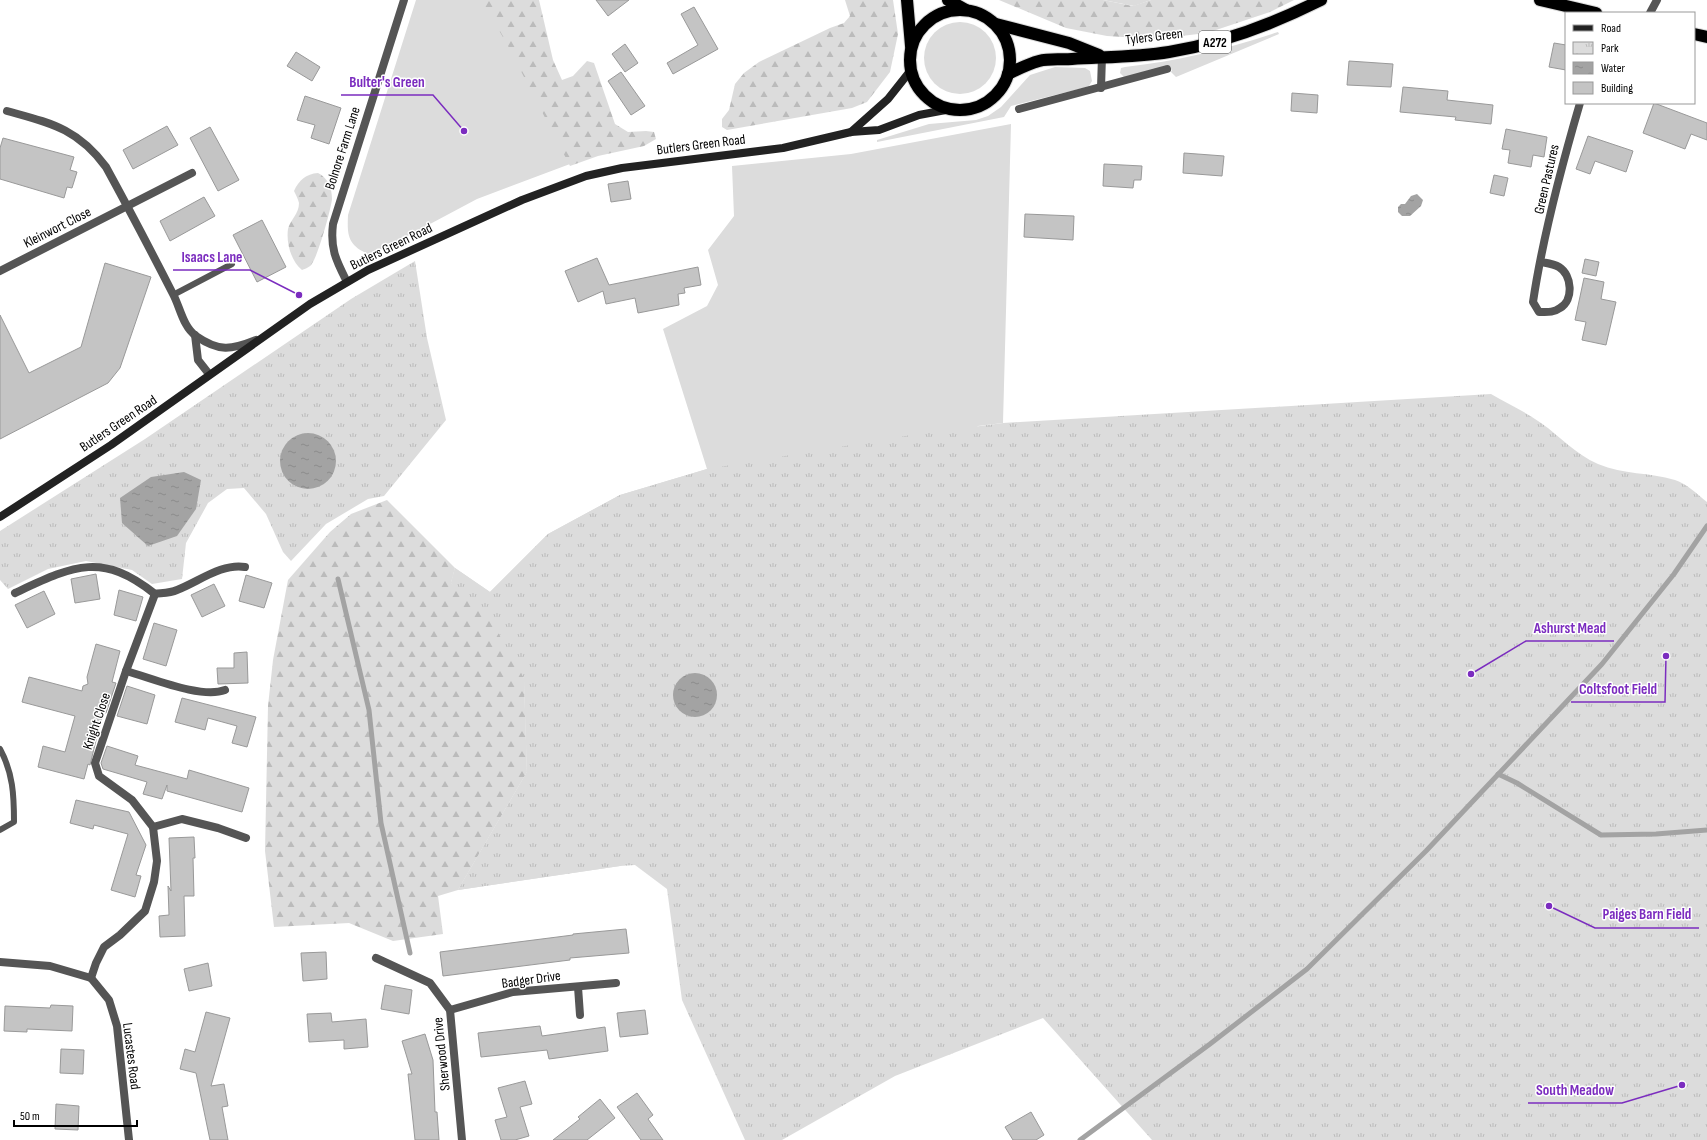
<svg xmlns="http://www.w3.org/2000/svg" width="1707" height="1140" font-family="'Sofia Sans Condensed',sans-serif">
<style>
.grass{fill:#dcdcdc}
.forest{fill:url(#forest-firs)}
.park{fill:url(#park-tufts)}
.water{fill:url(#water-ripples)}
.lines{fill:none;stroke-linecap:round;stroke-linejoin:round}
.stream{stroke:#a3a3a3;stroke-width:5}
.building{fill:#c4c4c4;stroke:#999}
.highway-casing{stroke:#dbdbdb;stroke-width:14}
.lane{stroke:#555;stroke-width:6}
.street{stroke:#555;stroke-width:8}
.secondary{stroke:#222;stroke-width:8}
.highway{stroke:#000;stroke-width:12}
.labels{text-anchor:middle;stroke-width:3;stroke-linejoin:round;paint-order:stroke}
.shield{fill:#fff;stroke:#4c4c4c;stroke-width:1}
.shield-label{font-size:13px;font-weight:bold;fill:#000}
.street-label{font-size:14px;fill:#000;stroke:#fff}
.leader{fill:none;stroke:#7b2cbf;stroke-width:1.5}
.callout-dot{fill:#7b2cbf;stroke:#fff;stroke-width:1.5}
.callout-label{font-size:15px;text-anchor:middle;font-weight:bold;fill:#7b2cbf;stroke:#fff;stroke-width:3;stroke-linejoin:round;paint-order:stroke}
</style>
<defs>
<pattern id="forest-firs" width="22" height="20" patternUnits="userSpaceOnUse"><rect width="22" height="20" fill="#dcdcdc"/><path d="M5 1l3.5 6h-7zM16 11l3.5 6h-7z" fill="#bbb"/></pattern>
<pattern id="park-tufts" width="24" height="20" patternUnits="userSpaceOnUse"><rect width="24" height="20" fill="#dcdcdc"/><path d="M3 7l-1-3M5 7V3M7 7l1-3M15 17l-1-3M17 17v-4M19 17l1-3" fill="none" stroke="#bbb"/></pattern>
<pattern id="water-ripples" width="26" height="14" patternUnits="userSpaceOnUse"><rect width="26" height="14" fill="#a3a3a3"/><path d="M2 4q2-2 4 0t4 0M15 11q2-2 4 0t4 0" fill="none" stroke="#8b8b8b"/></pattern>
</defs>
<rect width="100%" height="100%" fill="#fff"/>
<g class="grass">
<path d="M 416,0 L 482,0 L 508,44 L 570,164 L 477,199 L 385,248 L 368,254 C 348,245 347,236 348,215 Z"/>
<path d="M 1103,0 L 1151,0 L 1134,6 Z"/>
<circle cx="960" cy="58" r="36"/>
<path d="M 1278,32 L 1279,34 L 1176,77 L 1171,72 L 1172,70 L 1169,67 L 1124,77 L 1120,73 L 1121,68 L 1125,67 C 1178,61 1228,49 1278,32 Z"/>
<path d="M 1055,67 L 1085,68 L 1090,71 L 1092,81 L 1089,86 L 1083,88 L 1011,106 L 1004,117 L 877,142 L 877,140 L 929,124 L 976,120 L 988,116 L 1001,107 L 1030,75 Z"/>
<path d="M 1011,124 L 1003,423 L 978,426 L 642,846 L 620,866 L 458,890 L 527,772 L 524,678 L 451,583 L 455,568 L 490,592 L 548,534 L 620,495 L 707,469 L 663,329 L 707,306 L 718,285 L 708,250 L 734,216 L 732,166 L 851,154 Z"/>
</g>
<g class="forest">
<path d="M 481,0 L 539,0 L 553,60 L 562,80 L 573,76 L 587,61 L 594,63 L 615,124 L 628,132 L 646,131 L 654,132 L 656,139 L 644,146 L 598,156 L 570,166 L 507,44 Z"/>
<path d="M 845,0 L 893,0 L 898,34 L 890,72 L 867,102 L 852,108 L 727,130 L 722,127 L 722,119 L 729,110 L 735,84 L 744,73 L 759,62 L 830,28 L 844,23 L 850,16 Z"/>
<path d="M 999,0 L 1103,0 L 1133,6 L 1151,0 L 1294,0 L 1270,12 L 1207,33 L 1155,39 L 1107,36 L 1066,28 Z"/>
<path d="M 318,173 C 328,178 332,188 332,199 C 331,209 317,261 310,266 C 308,268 304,269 302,270 C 291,261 286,243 288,229 C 290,220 299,214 299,203 C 298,199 296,195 294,191 C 299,180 306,174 318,173 Z"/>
<path d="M 387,500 L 455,568 L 451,583 L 487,613 L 524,678 L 527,772 L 458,890 L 438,896 L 443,934 L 393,941 L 349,923 L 274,927 L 265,851 L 268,706 L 273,660 L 288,580 L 330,532 L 351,514 Z"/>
</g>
<g class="park">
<path d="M 415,261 L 427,338 L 446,420 L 384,496 L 368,499 L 326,524 L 291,561 L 283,552 L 266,514 L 244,488 L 227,489 L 208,503 L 186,543 L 182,579 L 152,584 L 132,570 L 86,561 L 48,569 L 8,589 L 0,580 L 0,531 L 145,439 L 351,299 Z"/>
<path d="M 1491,394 C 1508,404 1526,412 1541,423 C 1561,437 1575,454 1598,464 C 1624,475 1649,472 1675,480 C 1687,484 1697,494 1707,502 L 1707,1140 L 1152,1140 L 1043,1018 L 895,1076 L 782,1140 L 745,1140 L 682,1000 L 667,889 L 635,865 L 620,866 L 458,890 L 527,772 L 524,678 L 487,613 L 451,583 L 455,568 L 490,592 L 548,534 L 620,495 L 707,469 L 911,435 L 1003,423 Z"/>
</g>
<g class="water">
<path d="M 1417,194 L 1423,200 L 1421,206 L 1410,216 L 1402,216 L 1398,212 L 1398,207 L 1401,204 L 1405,204 L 1411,196 Z"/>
<circle cx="308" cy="461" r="28"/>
<path d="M 184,472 L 201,480 L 196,509 L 177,536 L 148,546 L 122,523 L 120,498 L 151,477 Z"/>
<circle cx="695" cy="695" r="22"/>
</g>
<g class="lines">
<g class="stream">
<path d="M 338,579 L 369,710 L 381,823 L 410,953"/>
<path d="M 1498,774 L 1517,783 L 1601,835 L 1656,834 L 1707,830"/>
<path d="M 1080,1140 L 1210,1044 L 1307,969 L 1426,851 L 1602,664 L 1674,574 L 1707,526"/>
</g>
</g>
<g class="building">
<path d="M 596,0 L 629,0 L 608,16 Z"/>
<path d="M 694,7 L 718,49 L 673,74 L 667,63 L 698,45 L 681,14 Z"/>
<path d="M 1554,43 L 1566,45 L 1566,70 L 1549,67 Z"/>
<path d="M 625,44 L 638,63 L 625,72 L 612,54 Z"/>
<path d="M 296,52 L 320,67 L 312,81 L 287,66 Z"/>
<path d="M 1349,61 L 1393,64 L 1391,87 L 1347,85 Z"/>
<path d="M 621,72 L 645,106 L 631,115 L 608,81 Z"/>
<path d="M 1403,87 L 1448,91 L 1447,100 L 1493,105 L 1491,124 L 1455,120 L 1456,117 L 1400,112 Z"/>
<path d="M 1292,93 L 1318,95 L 1317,113 L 1291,111 Z"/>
<path d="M 305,96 L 341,108 L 329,144 L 311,138 L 315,125 L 297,120 Z"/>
<path d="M 1654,103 L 1707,123 L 1707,140 L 1691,134 L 1685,149 L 1643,133 Z"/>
<path d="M 167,126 L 178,145 L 133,169 L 123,150 Z"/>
<path d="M 210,127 L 239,180 L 218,191 L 190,138 Z"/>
<path d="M 1506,129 L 1547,137 L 1544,157 L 1533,155 L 1531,167 L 1508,163 L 1510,150 L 1502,149 Z"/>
<path d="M 1588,136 L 1633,151 L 1626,172 L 1595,161 L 1590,174 L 1576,169 Z"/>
<path d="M 3,138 L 74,157 L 70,170 L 77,172 L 72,188 L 67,187 L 64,198 L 0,179 L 0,148 Z"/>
<path d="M 1184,153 L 1224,156 L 1222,176 L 1183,173 Z"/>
<path d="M 1104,164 L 1142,166 L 1141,180 L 1134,180 L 1133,188 L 1103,186 Z"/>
<path d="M 1494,175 L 1508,178 L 1504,196 L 1490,193 Z"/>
<path d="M 628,181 L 631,199 L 611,202 L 608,184 Z"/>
<path d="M 204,197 L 215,216 L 170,241 L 160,221 Z"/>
<path d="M 1025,214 L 1074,216 L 1073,240 L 1024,237 Z"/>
<path d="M 262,220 L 286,267 L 257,282 L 233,235 Z"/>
<path d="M 597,258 L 609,285 L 698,267 L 701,285 L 684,288 L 685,293 L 678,294 L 679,305 L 638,313 L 635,298 L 606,304 L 603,291 L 578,302 L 565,271 Z"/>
<path d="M 1585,259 L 1599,262 L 1596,276 L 1582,273 Z"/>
<path d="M 105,263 L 151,277 L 120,368 L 108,383 L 0,439 L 0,315 L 29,373 L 81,347 Z"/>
<path d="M 1584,278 L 1604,282 L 1601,299 L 1616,302 L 1606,345 L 1582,340 L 1586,322 L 1575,320 Z"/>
<path d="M 96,574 L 100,599 L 75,603 L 71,579 Z"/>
<path d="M 246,575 L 272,583 L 264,608 L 239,601 Z"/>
<path d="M 214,584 L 225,606 L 202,617 L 191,595 Z"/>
<path d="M 119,590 L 143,597 L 136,621 L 114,615 Z"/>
<path d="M 44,591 L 55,614 L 27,628 L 15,605 Z"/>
<path d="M 154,623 L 177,630 L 166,666 L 143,659 Z"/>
<path d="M 96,644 L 120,651 L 112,682 L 116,683 L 106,713 L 103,712 L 90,765 L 88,764 L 84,779 L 38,767 L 43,746 L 65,752 L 75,716 L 22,702 L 29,677 L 82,691 L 83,686 L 88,684 L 87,677 Z"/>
<path d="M 247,652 L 248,683 L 218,684 L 217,668 L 234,668 L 234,653 Z"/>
<path d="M 127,686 L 155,695 L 147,724 L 117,716 Z"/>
<path d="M 182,698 L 256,717 L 247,747 L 232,743 L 237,726 L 208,718 L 205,730 L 175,722 Z"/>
<path d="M 107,746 L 138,756 L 135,765 L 187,779 L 189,770 L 249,788 L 242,812 L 167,791 L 167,785 L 162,799 L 143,794 L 147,782 L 103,769 L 101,763 Z"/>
<path d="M 76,800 L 129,812 L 146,845 L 136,875 L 141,876 L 135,897 L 111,890 L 128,834 L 94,825 L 93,829 L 70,823 Z"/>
<path d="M 194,837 L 195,858 L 193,858 L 194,896 L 184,896 L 185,936 L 160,937 L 159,916 L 169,915 L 168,886 L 171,891 L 169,838 Z"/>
<path d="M 626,929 L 629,953 L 570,958 L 570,960 L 443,976 L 440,952 L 573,935 L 573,934 Z"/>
<path d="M 326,952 L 327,979 L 303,981 L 301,953 Z"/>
<path d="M 208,963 L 212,986 L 189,991 L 184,969 Z"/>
<path d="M 385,985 L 412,990 L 409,1014 L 381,1009 Z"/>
<path d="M 51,1005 L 73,1006 L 72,1031 L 27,1029 L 27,1032 L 4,1031 L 5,1006 L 50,1008 Z"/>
<path d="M 645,1010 L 648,1034 L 620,1037 L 617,1013 Z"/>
<path d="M 206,1012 L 230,1018 L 211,1086 L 224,1084 L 228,1106 L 222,1107 L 228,1140 L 210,1140 L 196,1073 L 180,1069 L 185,1049 L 195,1052 Z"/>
<path d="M 331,1013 L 332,1022 L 366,1019 L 368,1047 L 344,1049 L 344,1040 L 309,1042 L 307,1014 Z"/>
<path d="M 540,1026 L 542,1036 L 605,1027 L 608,1051 L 549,1059 L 547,1050 L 481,1057 L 478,1033 Z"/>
<path d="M 425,1034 L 433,1060 L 435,1112 L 437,1112 L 439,1140 L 415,1140 L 408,1074 L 412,1074 L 402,1041 Z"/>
<path d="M 61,1049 L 84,1050 L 83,1074 L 60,1073 Z"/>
<path d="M 525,1081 L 532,1104 L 520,1107 L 529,1136 L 515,1140 L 501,1140 L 495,1120 L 507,1117 L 498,1088 Z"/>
<path d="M 637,1093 L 653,1115 L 648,1119 L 663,1140 L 641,1140 L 617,1107 Z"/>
<path d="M 600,1099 L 615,1118 L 587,1140 L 553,1140 L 580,1119 L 578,1117 Z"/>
<path d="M 56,1104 L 79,1106 L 78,1130 L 55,1129 Z"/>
<path d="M 1031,1112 L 1044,1135 L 1036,1140 L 1013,1140 L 1005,1127 Z"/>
</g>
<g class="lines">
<g class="highway-casing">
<g id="highway">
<path d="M 907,0 L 911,46"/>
<path d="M 948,0 L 966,10"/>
<path d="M 1540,0 L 1596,13"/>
<circle cx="960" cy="60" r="50"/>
<path d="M 996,24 L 1069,43 L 1099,55"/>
<path d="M 1694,34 L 1707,37"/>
<path d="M 1008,74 C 1018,69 1028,64 1039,61 C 1050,58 1061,60 1072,59 C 1104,57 1138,57 1169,52 C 1223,43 1273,24 1321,0"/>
</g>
</g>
<g class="lane">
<path d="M 173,295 L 232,264"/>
<path d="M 0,749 C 13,773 14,795 14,822 L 0,830"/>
</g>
<g class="street">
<path d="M 1650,13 L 1657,0"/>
<path d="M 1101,88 L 1102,56"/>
<path d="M 1019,109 L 1167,69"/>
<path d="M 7,111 C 50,123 77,128 106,167 C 129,209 151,251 173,294 C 180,307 183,327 196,336 C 219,352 231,350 256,340"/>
<path d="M 1541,262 C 1546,263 1554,264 1559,267 C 1572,275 1574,300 1560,308 C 1553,313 1547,312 1539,312 L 1533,302 C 1543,235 1561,168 1580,103"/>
<path d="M 0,271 L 192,173"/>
<path d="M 347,282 C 336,260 330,249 333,224 L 404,0"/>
<path d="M 195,335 L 198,360 L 209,374"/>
<path d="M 15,593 C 73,566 101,551 155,594 L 126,671 L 95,763 L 99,776 L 132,800 L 153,827 L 157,861 L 154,882 L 145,911 L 120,935 L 104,947 L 96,963 L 91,978"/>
<path d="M 155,594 C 162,593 170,593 177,590 C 198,582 222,563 245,567"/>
<path d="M 126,671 C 152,678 201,699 225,690"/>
<path d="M 153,827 L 182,819 L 218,828 L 246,838"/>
<path d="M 376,958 L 430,983 L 450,1010 L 462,1140"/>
<path d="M 0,962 L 50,966 L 91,978 L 109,1000 L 117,1026 L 129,1140"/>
<path d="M 578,987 L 580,1015"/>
<path d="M 450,1010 L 513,992 L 616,983"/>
</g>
<g class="secondary">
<path d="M 851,132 L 888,99 L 911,70"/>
<path d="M 0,517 L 111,445 L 310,304 L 368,270 L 522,200 L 586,176 L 622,168 L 783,148 L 851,132 L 879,130 L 919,115 L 951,109"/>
</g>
<use href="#highway" class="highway"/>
</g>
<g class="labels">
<rect class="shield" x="1199" y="31" width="32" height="22" rx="3"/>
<g class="shield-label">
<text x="1215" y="47">A272</text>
</g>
<g class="street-label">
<text transform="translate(1154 36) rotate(-7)" y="5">Tylers Green</text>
<text transform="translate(701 144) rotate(-7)" y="5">Butlers Green Road</text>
<text transform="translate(342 148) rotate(-72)" y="5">Bolnore Farm Lane</text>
<text transform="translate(1546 179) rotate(-77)" y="5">Green Pastures</text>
<text transform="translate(57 227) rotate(-27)" y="5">Kleinwort Close</text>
<text transform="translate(391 246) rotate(-26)" y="5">Butlers Green Road</text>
<text transform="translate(118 423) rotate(-34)" y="5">Butlers Green Road</text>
<text transform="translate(96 721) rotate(-71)" y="5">Knight Close</text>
<text transform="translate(531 979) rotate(-8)" y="5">Badger Drive</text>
<text transform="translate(441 1054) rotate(-96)" y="5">Sherwood Drive</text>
<text transform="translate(132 1056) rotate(83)" y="5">Lucastes Road</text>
</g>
</g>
<path class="leader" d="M464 131L433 95H341M299 295L250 270H173M1471 674L1526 641H1614M1666 656L1665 702H1571M1549 906L1595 928H1699M1682 1085L1622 1103H1528"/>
<g class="callout-dot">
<circle cx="464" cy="131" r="4"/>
<circle cx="299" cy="295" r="4"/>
<circle cx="1471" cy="674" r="4"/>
<circle cx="1666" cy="656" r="4"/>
<circle cx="1549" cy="906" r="4"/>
<circle cx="1682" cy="1085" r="4"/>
</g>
<g class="callout-label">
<text x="387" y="87">Bulter's Green</text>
<text x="212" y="262">Isaacs Lane</text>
<text x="1570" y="633">Ashurst Mead</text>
<text x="1618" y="694">Coltsfoot Field</text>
<text x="1647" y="919">Paiges Barn Field</text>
<text x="1575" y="1095">South Meadow</text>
</g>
<rect x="1565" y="12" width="130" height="92" fill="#ffffff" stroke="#999999"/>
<rect x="1573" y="25" width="20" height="6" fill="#222222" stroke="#999999"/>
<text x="1601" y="32" font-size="12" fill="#000000">Road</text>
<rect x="1573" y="42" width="20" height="12" fill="url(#park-tufts)" stroke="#999999"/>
<text x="1601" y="52" font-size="12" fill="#000000">Park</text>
<rect x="1573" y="62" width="20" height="12" fill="url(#water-ripples)" stroke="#999999"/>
<text x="1601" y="72" font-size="12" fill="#000000">Water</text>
<rect x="1573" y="82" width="20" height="12" fill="#c4c4c4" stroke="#999999"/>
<text x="1601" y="92" font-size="12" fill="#000000">Building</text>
<path d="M14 1120v6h123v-6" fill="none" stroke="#000000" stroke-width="2"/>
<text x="20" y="1120" font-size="12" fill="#000000" stroke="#ffffff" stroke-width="3" paint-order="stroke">50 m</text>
</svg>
